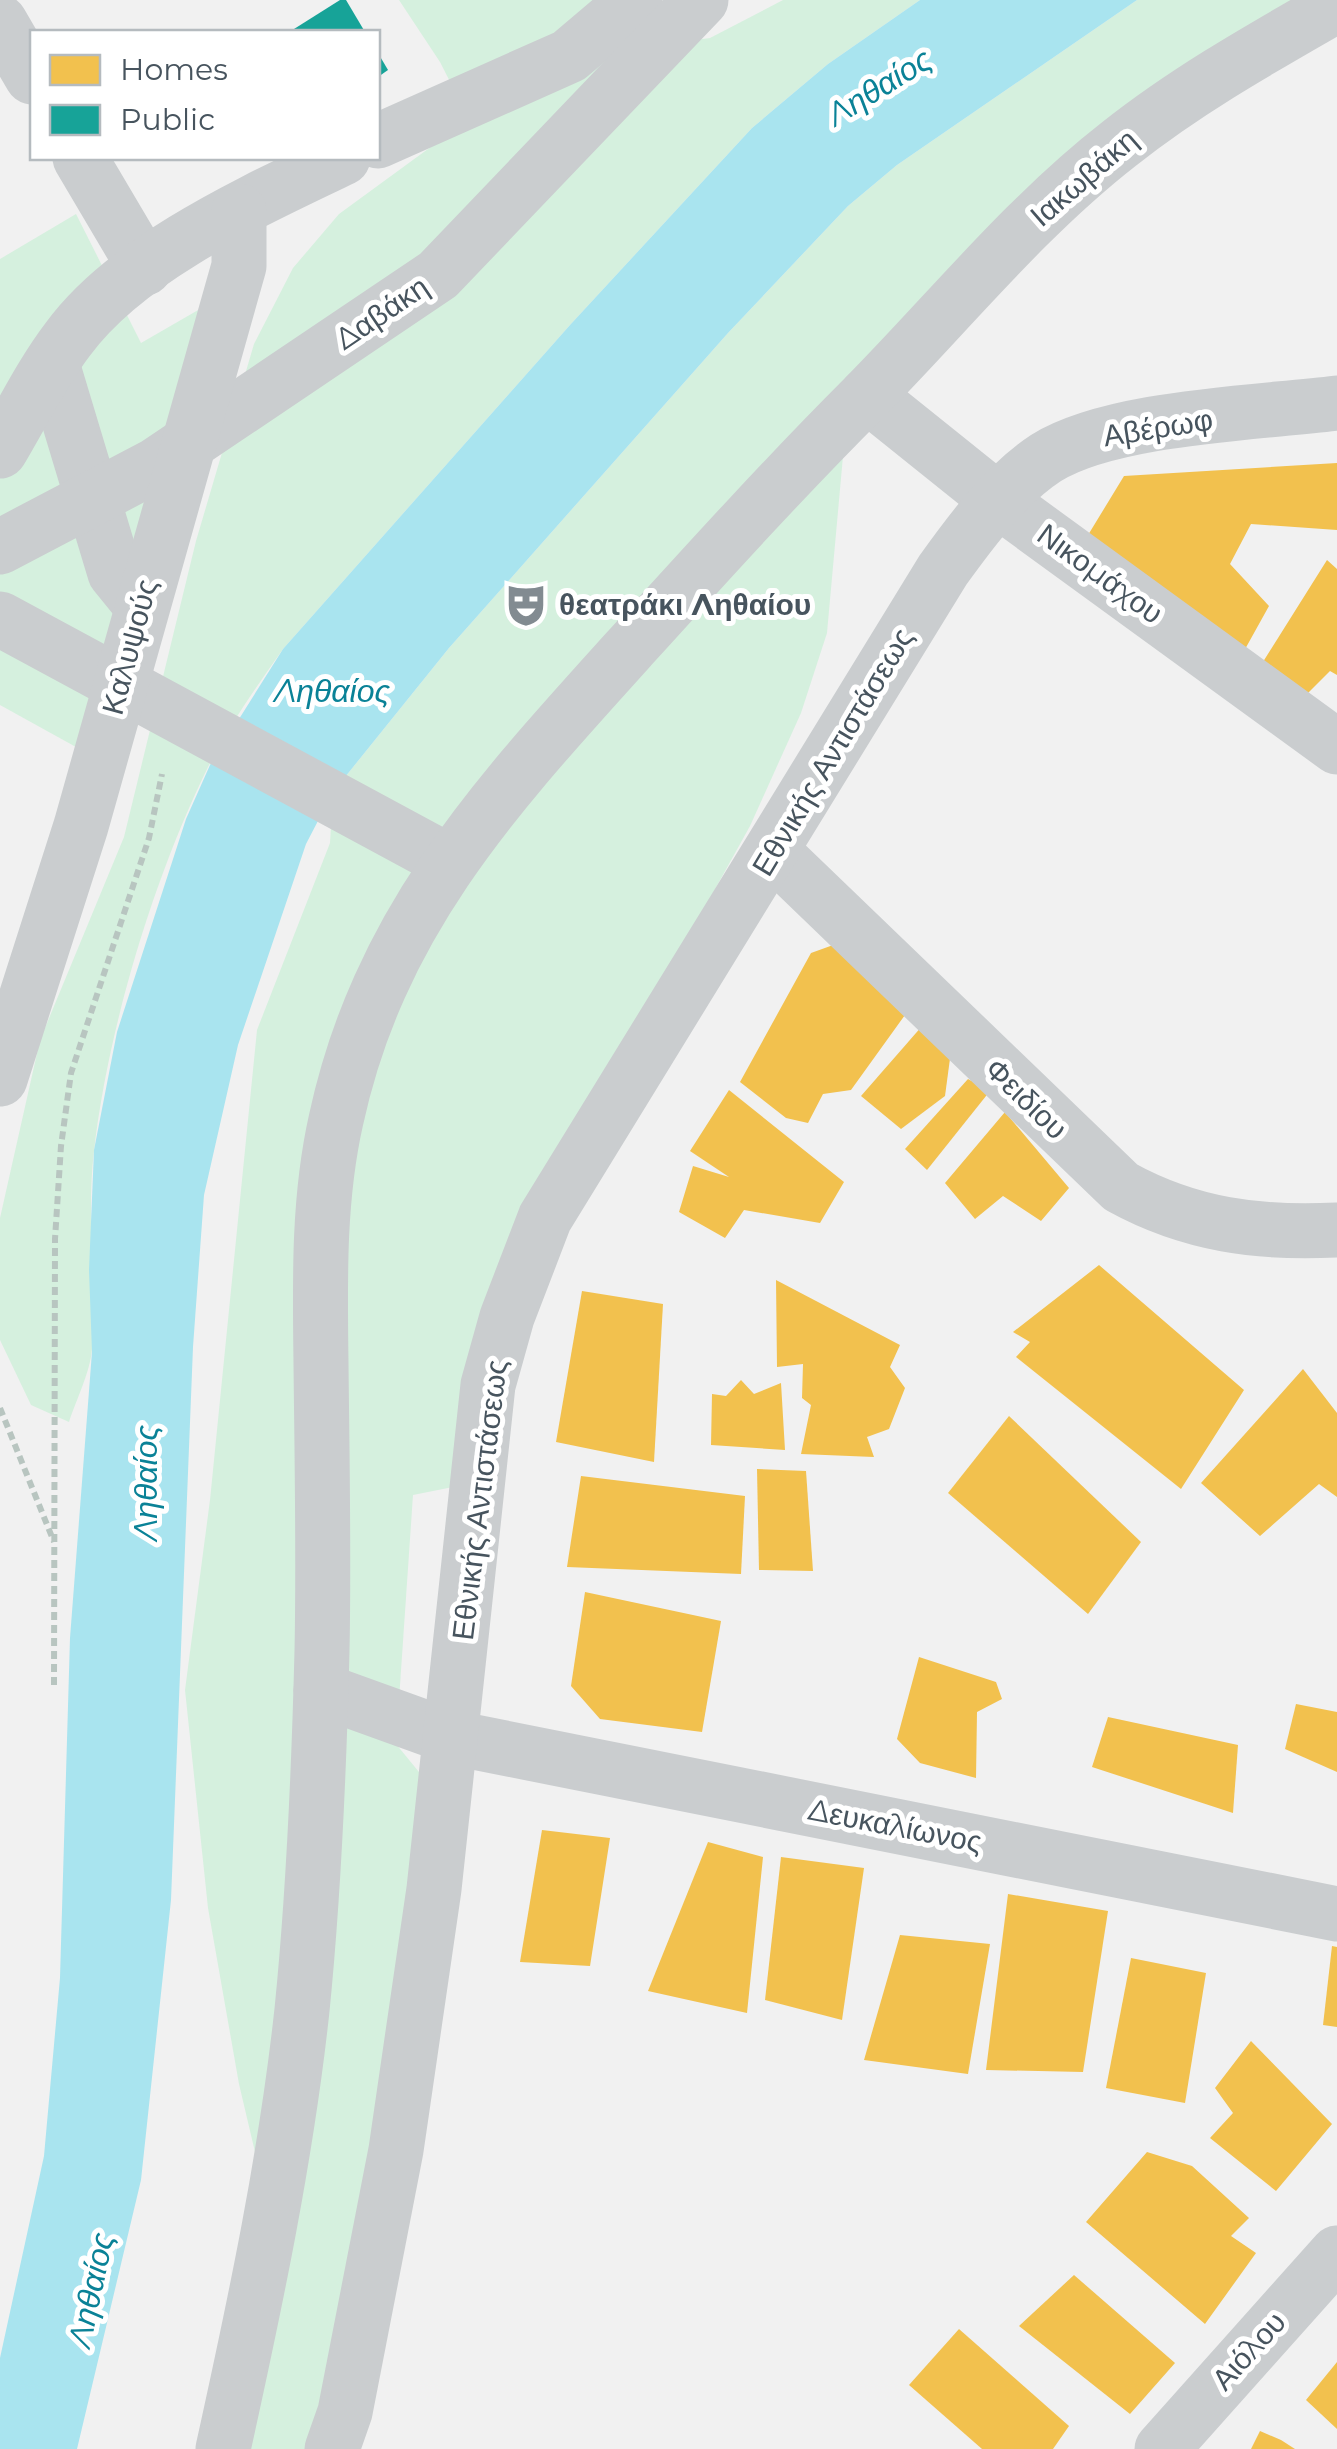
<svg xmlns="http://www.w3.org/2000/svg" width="1337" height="2449" font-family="Montserrat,sans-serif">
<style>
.green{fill:#d5f0de}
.water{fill:#a9e4ef}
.homes{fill:#f2c14e}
.public{fill:#17a398}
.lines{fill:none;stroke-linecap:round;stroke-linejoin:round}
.path{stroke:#b8c5c0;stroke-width:6;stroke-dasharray:8 5;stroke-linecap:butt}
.minor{stroke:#cacdcf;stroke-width:55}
.labels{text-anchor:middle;stroke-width:10;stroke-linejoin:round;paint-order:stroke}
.street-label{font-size:30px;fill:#47545e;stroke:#fff}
.poi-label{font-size:30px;font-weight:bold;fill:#47545e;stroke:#fff;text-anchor:start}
.water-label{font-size:32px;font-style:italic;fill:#0a8297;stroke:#fff}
</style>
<rect width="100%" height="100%" fill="#f1f1f1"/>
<g class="green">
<path d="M 399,0 L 595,0 L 589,54 L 710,38 L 783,0 L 920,0 L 828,64 L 752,128 L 570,325 L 283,649 C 257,686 230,724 209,765 C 154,876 108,1028 94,1151 C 86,1217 97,1284 92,1349 C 90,1373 76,1400 69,1422 L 31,1405 L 0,1340 L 0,1218 L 40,1040 L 124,837 L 196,541 L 254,344 L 293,268 L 339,214 L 469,119 L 440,62 Z"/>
<path d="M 1137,0 L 1318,0 L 849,390 L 827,633 L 801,713 L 750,826 L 621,1059 L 458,1486 L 413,1495 L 396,1744 L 428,1783 L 366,2255 L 307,2449 L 232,2449 L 279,2254 L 239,2084 L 208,1908 L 185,1690 L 210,1500 L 257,1030 L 330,843 L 333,792 L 449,648 L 728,333 L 848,206 L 897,165 Z"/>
<path d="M 76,214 L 141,343 L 219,298 L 112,666 L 0,605 L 0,259 Z"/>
<path d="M 0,642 L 97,696 L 85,752 L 0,705 Z"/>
</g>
<path class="water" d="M 920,0 L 1137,0 L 897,165 L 848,206 L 728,333 L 449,648 L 333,792 L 306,844 L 238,1045 L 204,1195 L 193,1347 L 171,1900 L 141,2180 L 77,2449 L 0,2449 L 0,2358 L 44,2156 L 60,1978 L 70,1638 L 92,1352 L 89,1270 L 94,1150 L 117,1032 L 186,819 L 210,765 L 283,649 L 570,325 L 752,128 L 828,64 Z"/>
<g class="homes">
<path d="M 1337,463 L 1337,530 L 1251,524 L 1230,564 L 1269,606 L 1239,660 L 1085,540 L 1124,476 Z"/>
<path d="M 1327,560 L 1337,569 L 1337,675 L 1330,671 L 1302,699 L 1261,665 Z"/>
<path d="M 836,944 L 910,1008 L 851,1090 L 823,1094 L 808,1123 L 786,1118 L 740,1082 L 811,953 Z"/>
<path d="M 923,1025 L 951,1051 L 945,1096 L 901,1129 L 861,1096 Z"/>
<path d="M 968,1079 L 990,1091 L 927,1170 L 905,1149 Z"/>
<path d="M 729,1090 L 844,1182 L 820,1223 L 744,1210 L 725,1238 L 679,1212 L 693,1166 L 729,1177 L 690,1151 Z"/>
<path d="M 1005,1112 L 1069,1188 L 1041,1221 L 1003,1196 L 975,1219 L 945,1183 Z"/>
<path d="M 1099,1265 L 1244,1390 L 1181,1489 L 1016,1357 L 1030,1342 L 1013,1332 Z"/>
<path d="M 776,1280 L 900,1345 L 890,1367 L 905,1388 L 889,1429 L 867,1437 L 874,1457 L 801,1454 L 811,1405 L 802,1398 L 803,1364 L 777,1367 Z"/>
<path d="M 582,1291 L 663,1304 L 654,1462 L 556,1442 Z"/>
<path d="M 1303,1369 L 1337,1413 L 1337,1497 L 1319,1484 L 1260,1536 L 1201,1483 Z"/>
<path d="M 741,1380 L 754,1394 L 781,1383 L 785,1450 L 711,1445 L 712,1394 L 726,1396 Z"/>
<path d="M 1009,1416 L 1141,1542 L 1088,1614 L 948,1493 Z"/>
<path d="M 757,1469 L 806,1471 L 813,1571 L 759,1570 Z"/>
<path d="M 581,1476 L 745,1496 L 741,1574 L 567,1567 Z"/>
<path d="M 585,1592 L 721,1621 L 702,1732 L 600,1719 L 571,1686 Z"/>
<path d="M 919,1657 L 996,1682 L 1002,1699 L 977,1712 L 976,1778 L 920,1763 L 897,1739 Z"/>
<path d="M 1296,1704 L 1337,1712 L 1337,1772 L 1285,1749 Z"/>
<path d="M 1108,1717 L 1238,1745 L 1233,1813 L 1092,1767 Z"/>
<path d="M 542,1830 L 610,1838 L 590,1966 L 520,1962 Z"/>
<path d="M 708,1842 L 763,1857 L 747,2013 L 648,1991 Z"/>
<path d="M 781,1857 L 864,1868 L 842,2020 L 765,2000 Z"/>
<path d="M 1008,1894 L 1108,1911 L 1083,2072 L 986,2070 Z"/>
<path d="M 900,1935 L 990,1944 L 968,2074 L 864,2060 Z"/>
<path d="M 1332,1946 L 1337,1947 L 1337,2027 L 1323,2025 Z"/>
<path d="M 1131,1958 L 1206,1973 L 1185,2103 L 1106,2088 Z"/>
<path d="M 1251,2041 L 1332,2124 L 1276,2191 L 1210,2138 L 1233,2113 L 1215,2088 Z"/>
<path d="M 1147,2152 L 1192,2166 L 1249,2218 L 1231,2236 L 1256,2253 L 1205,2324 L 1086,2222 Z"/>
<path d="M 1074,2275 L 1175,2363 L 1130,2414 L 1019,2326 Z"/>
<path d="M 959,2329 L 1069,2426 L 1053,2449 L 982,2449 L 909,2385 Z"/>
<path d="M 1337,2362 L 1337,2429 L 1306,2400 Z"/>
<path d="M 1260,2431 L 1281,2440 L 1295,2449 L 1251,2449 Z"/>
</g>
<g class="public">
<path d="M 340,0 L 346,0 L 365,32 L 296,32 L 294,29 Z"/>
<path d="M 378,53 L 388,70 L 378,77 Z"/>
</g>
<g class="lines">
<g class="path">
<path d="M 0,1408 L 54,1542"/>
<path d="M 54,1685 L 55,1239 L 61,1146 L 71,1073 L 149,838 L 162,774"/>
</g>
<g class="minor">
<path d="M 0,22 L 32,77"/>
<path d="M 378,141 L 569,56 L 635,0"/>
<path d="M 80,158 L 145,268"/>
<path d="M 52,364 L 115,573 L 141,605"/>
<path d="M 867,395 L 999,501 L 1337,747"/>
<path d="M 0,451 C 22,414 42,373 68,339 C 128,257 254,201 343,158"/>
<path d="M 0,547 L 156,465 L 438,275 L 701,0"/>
<path d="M 0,619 L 448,861"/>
<path d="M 773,852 L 1121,1187 C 1190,1225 1259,1234 1337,1230"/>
<path d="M 0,1079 L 81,826 L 239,266 L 239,211"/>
<path d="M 321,1690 L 454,1738 L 1337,1914"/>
<path d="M 223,2449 C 255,2304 286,2158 302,2010 C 314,1891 319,1771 322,1651 C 324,1555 322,1459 321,1363 C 320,1282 318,1200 336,1120 C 379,921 497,795 628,650 C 706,564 783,479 864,398 C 948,313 1024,218 1119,144 C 1187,90 1262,48 1337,5"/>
<path d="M 332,2449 L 345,2412 L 396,2150 L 434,1889 L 488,1385 L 507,1317 L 545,1218 L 943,570 C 971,531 1006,484 1046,458 C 1112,417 1257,413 1337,403"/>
<path d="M 1162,2449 L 1337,2253"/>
</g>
</g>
<defs>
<g id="theatre-bare" transform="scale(3.45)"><path d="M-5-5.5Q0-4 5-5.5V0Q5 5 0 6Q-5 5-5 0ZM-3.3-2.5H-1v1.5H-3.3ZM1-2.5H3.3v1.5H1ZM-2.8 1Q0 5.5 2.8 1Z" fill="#828b91" stroke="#fff" stroke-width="2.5" paint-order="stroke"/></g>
</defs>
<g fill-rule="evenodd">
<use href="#theatre-bare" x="526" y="605"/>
</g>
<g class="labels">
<g class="street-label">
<text transform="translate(1084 178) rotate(-41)" y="10">Ιακωβάκη</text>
<text transform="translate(382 313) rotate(-34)" y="10">Δαβάκη</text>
<text transform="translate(1158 428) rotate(-9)" y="10">Αβέρωφ</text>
<text transform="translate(1100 574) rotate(36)" y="10">Νικομάχου</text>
<text transform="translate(130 647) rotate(-75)" y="10">Καλυψούς</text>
<text transform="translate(833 752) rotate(-59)" y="10">Εθνικής Αντιστάσεως</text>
<text transform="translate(1026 1099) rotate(44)" y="10">Φειδίου</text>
<text transform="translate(480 1500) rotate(-83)" y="10">Εθνικής Αντιστάσεως</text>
<text transform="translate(895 1826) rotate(11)" y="10">Δευκαλίωνος</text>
<text transform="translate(1249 2351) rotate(-48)" y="10">Αιόλου</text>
</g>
<g class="poi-label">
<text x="559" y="615">θεατράκι Ληθαίου</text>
</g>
<g class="water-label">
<text transform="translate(879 87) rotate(-32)" y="11">Ληθαίος</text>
<text x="332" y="702">Ληθαίος</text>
<text transform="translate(146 1483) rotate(-90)" y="11">Ληθαίος</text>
<text transform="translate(91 2290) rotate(-78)" y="11">Ληθαίος</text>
</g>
</g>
<rect x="30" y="30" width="350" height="130" fill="#ffffff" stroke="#b5bbbf" stroke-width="2.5"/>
<rect x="50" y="55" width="50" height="30" fill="#f2c14e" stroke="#b5bbbf" stroke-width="2.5"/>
<text x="120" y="80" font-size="30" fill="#47545e">Homes</text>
<rect x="50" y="105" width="50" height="30" fill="#17a398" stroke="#b5bbbf" stroke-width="2.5"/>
<text x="120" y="130" font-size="30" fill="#47545e">Public</text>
</svg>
